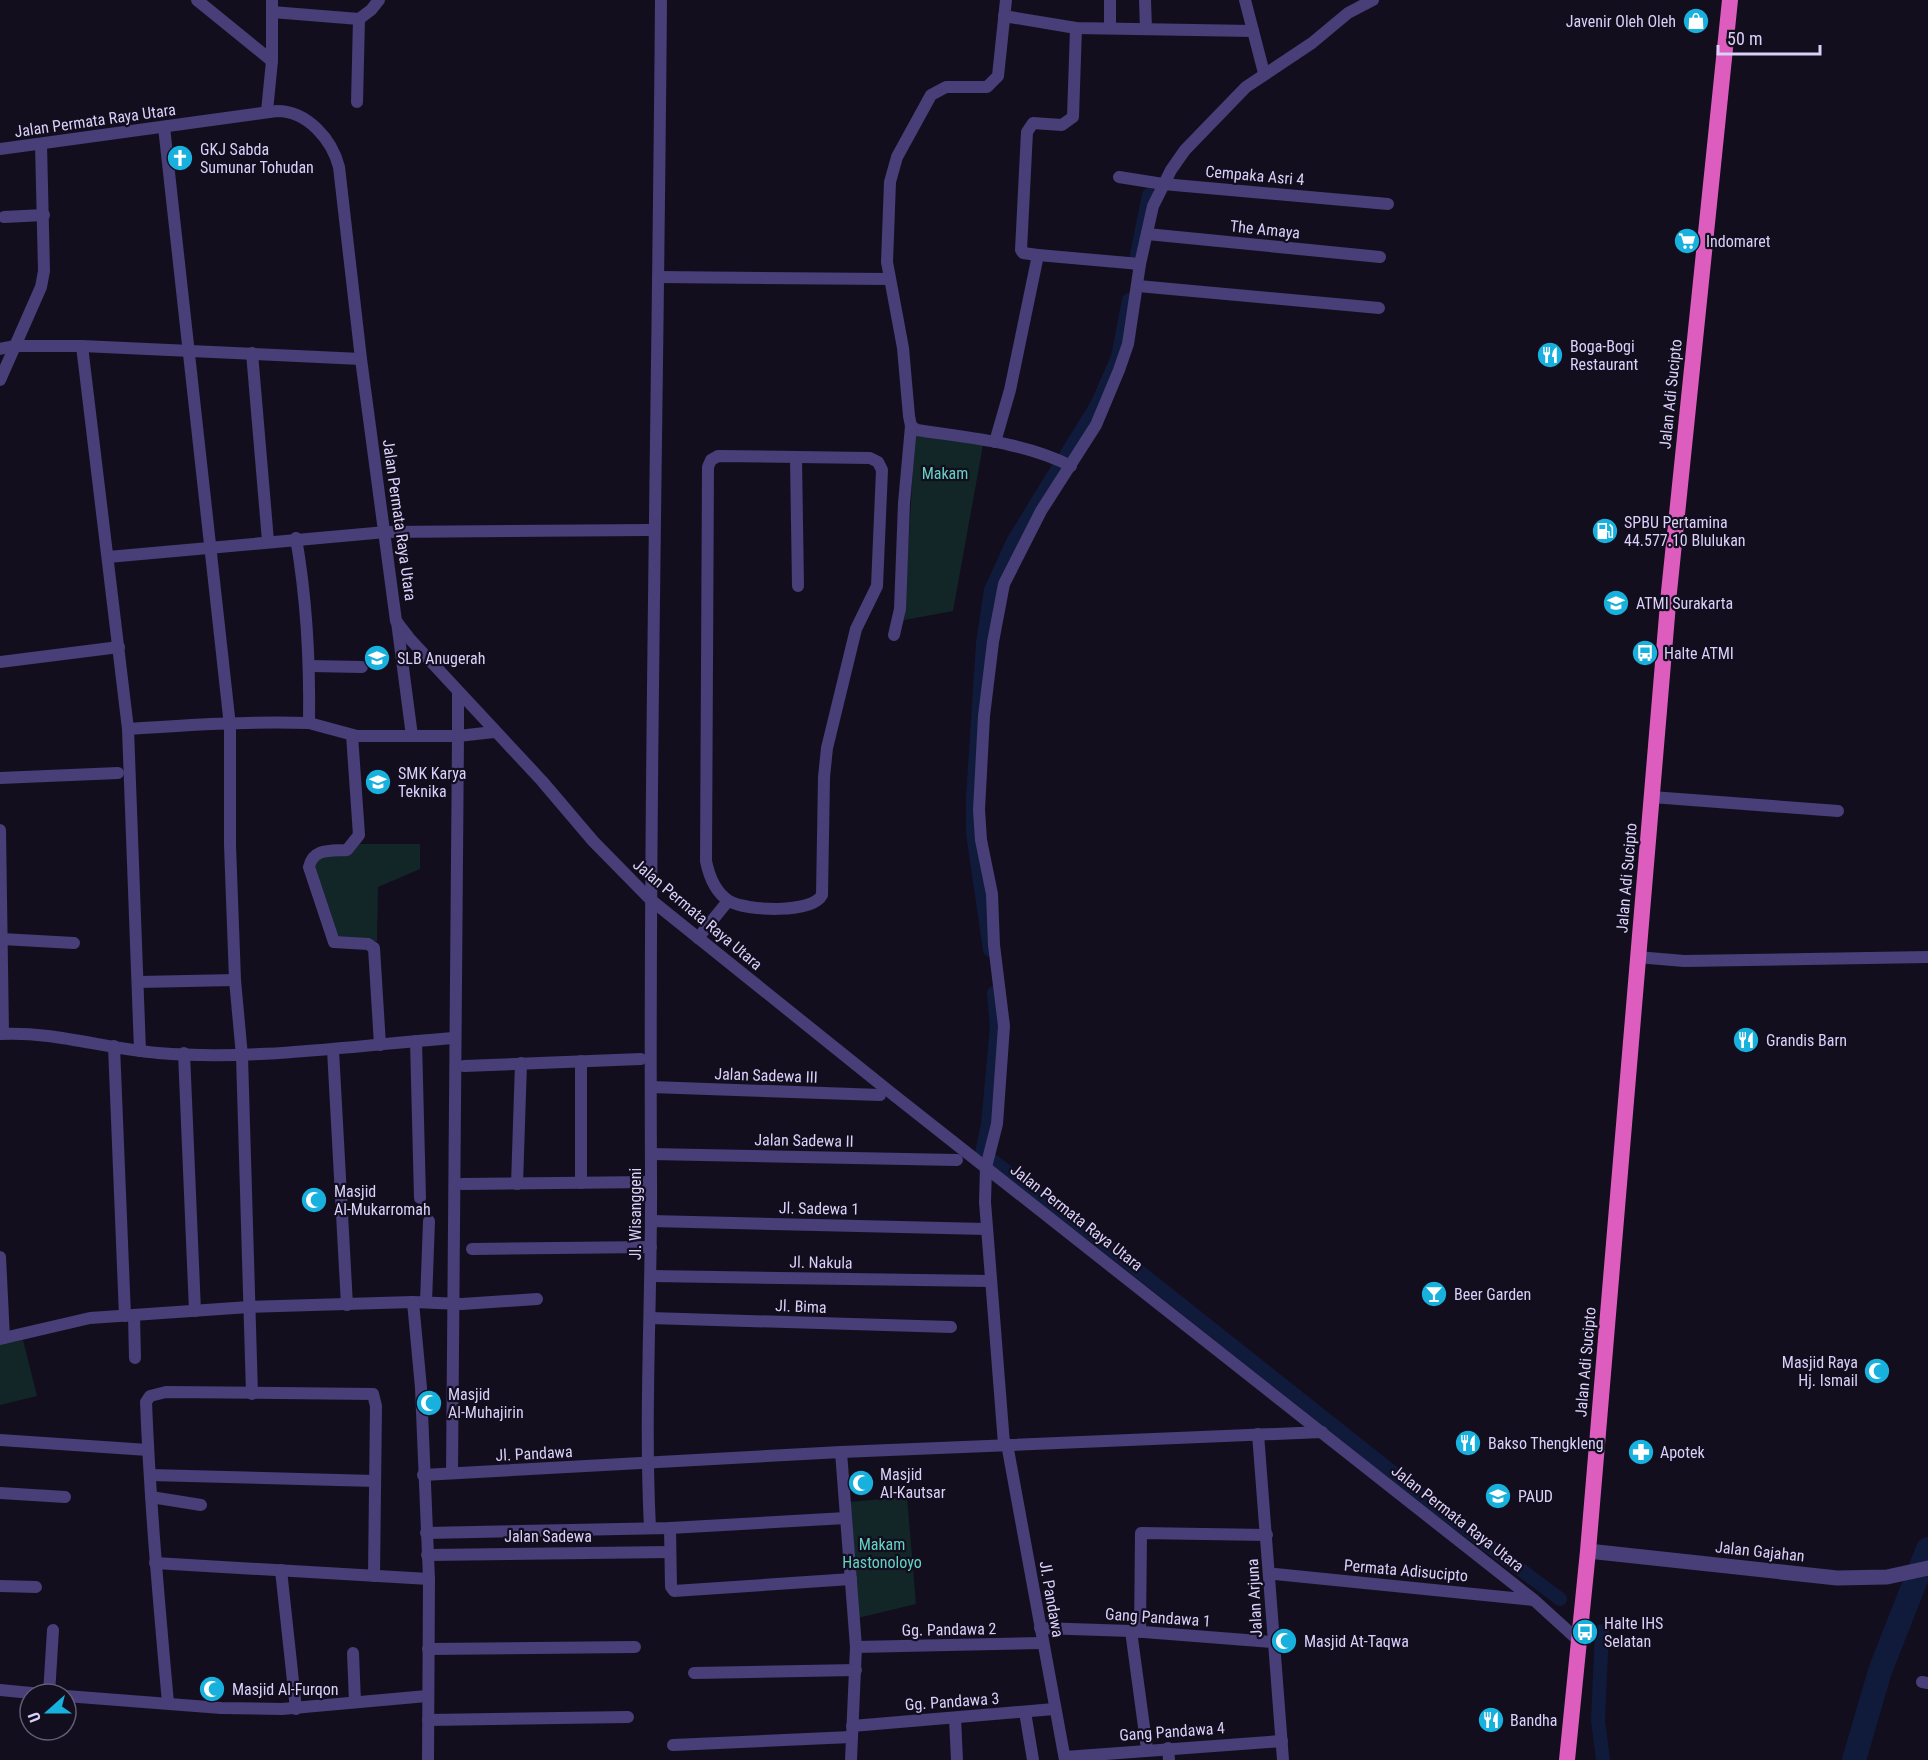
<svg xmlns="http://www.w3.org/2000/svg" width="1928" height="1760" font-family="'Roboto Condensed',sans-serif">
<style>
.green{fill:#122527}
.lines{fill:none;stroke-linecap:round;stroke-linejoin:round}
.canal{stroke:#101a3b;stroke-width:14}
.river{stroke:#101a3b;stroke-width:24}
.minor{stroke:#483e78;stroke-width:12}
.tertiary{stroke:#483e78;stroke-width:15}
.trunk{stroke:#dc5dbd;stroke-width:16}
.labels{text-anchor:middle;stroke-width:4.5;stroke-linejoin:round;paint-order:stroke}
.poi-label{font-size:16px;fill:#dad0fa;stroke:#130e1e;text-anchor:start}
.street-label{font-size:16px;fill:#dad0fa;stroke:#130e1e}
.park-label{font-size:16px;fill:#64d1c4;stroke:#130e1e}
</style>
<rect width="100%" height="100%" fill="#130e1e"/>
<g class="green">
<path d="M 915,434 L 983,445 L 953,611 L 904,620 Z"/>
<path d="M 358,844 L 420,844 L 420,869 L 378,887 L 377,941 L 339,942 L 335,939 L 313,860 Z"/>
<path d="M 23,1340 L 37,1396 L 0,1405 L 0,1344 Z"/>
<path d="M 907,1497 L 916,1604 L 858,1618 L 848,1502 Z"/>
</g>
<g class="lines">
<g class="canal">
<path d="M 1135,264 L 1149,195"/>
<path d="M 990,950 L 973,833 L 973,798 L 983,643 L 991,590 L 1014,540 L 1097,405 L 1118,357 L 1129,300"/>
<path d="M 994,993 L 997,1026 L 988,1125 L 982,1153 L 1102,1242 L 1430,1502 L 1560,1599"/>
<path d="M 1602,1631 L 1598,1720 L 1603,1760"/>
</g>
<path class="river" d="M 1854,1760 L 1880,1671 L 1928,1549"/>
<g class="minor">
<path d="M 197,0 L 272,61"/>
<path d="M 1006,0 L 998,76 L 987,87 L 946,87 L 931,95 L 897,157 L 890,182 L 887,262 L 903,348 L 909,416 L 911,426 L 917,430 C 969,438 1024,442 1071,466"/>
<path d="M 1110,0 L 1110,28"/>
<path d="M 1145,0 L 1146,29"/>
<path d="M 1245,0 L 1264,73"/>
<path d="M 272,12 L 359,19 L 371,10 L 379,0"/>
<path d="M 1004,16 L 1076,28 L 1253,31"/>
<path d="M 357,102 L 359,19"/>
<path d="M 267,111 L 272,61 L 272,0"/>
<path d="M 164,127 L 230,726 L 230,845 L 235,980 L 242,1056 L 252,1394"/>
<path d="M 0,149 L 277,111 C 308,111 332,140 339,167 L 361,359 L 396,621 L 409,638 L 542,781 L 593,841 L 651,900 L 895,1096 L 1534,1600 L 1578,1640"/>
<path d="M 1119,177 L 1163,184 L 1388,204"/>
<path d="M 4,217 L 44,215"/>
<path d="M 1147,234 L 1380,257"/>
<path d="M 1038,255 L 1023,253 L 1021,250 L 1027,132 L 1033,123 L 1062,125 L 1073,117 L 1076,28"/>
<path d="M 658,277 L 890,279"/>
<path d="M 1138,286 L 1379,308"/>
<path d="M 82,346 L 128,729 L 140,1051"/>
<path d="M 0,349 L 14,346 L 82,346 L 361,359"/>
<path d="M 252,353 L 268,541"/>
<path d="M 0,380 L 41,287 L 44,271 L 41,144"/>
<path d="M 995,442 L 1010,390 L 1038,255 L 1140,264"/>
<path d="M 718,456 L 870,458 L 878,462 L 882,470 L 877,586 L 856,629 L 827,748 L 824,777 L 822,895 C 812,914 746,911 729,901 C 715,892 709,876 706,861 L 708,467 L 711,460 Z"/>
<path d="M 796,459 L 798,586"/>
<path d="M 296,538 C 307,601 310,660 309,723 L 357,736 L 412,736"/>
<path d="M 108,557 L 386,532 L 648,530"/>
<path d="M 397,622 L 412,736 L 458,736 L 452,1473"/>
<path d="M 894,635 L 900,609 L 904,503 L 911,426"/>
<path d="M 0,662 L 119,647"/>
<path d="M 310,666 L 362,667"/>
<path d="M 458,692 L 458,736 L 494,732"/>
<path d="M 128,729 C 188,725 250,721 309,723"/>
<path d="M 352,735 L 359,835 L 347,850 C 330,851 313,848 309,867 L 334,942 L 368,944 L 374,948 L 380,1045"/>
<path d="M 0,778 L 118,773"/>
<path d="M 1652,797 L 1838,811"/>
<path d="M 0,830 L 3,1033"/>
<path d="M 698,938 L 728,901"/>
<path d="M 2,939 L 74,943"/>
<path d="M 1637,957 L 1684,961 L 1928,957"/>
<path d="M 139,982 L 235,980"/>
<path d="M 0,1034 C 54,1031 105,1049 158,1053 C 258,1061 355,1045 454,1038"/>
<path d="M 416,1041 L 420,1198"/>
<path d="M 114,1046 L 125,1316"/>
<path d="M 333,1050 L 347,1305"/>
<path d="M 184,1053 L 195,1311"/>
<path d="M 464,1066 L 641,1059"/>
<path d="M 651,1087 L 880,1095"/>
<path d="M 651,1154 L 957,1160"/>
<path d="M 581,1183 L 581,1061"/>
<path d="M 462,1184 L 651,1182"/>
<path d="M 517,1184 L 521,1063"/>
<path d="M 651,1221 L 986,1229"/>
<path d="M 472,1249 L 651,1247"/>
<path d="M 0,1257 L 4,1338"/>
<path d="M 651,1276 L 990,1281"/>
<path d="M 413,1302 L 462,1304 L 537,1299"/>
<path d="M 426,1302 L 429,1221"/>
<path d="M 134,1315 L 135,1358"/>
<path d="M 650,1318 L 951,1327"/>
<path d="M 0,1339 L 90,1318 L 249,1307 L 413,1302 L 421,1388 L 429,1579 L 428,1760"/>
<path d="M 1258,1434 L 1283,1760"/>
<path d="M 0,1440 L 148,1450"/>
<path d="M 1004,1444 L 985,1202 L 986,1167 L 997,1124 L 1004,1026 L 994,945 L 992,894 L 981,840 L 979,810 L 984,716 L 993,642 L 1004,584 L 1041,511 L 1096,425 L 1119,370 L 1128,344 L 1140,264 L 1153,206 L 1171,170 L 1185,150 L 1246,87 L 1312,43 L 1348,13 L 1373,0"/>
<path d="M 1007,1444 L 1065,1760"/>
<path d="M 841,1452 L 856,1647 L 851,1760"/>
<path d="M 150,1475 L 375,1481"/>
<path d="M 423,1475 L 841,1452 L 1322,1432"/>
<path d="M 0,1493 L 65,1497"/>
<path d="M 151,1497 L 201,1505"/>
<path d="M 650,1528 C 644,1411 652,1293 651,1175 C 649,783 658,392 661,0"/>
<path d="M 670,1528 L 671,1587 L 674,1591 L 851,1579"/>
<path d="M 426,1533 L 670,1528 L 846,1518"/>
<path d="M 427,1555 L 670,1552"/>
<path d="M 155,1563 L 429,1579"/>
<path d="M 281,1570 L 296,1709"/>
<path d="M 1275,1574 L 1533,1600"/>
<path d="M 0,1586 L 36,1587"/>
<path d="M 1040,1628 L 1131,1631 L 1272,1642"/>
<path d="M 1131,1631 L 1147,1749"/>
<path d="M 1140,1632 L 1141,1533 L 1267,1535"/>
<path d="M 856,1647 L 1043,1643"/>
<path d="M 428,1649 L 635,1647"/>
<path d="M 353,1653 L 355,1702"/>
<path d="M 694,1673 L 856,1670"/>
<path d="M 1922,1682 L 1928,1683"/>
<path d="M 0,1690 L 42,1694"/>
<path d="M 49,1694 L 53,1630"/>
<path d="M 66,1696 L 221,1708 L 282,1709 L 427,1696"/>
<path d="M 168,1703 C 159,1603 150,1503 146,1402 L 150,1396 L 166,1392 L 373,1394 L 376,1406 L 374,1576"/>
<path d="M 1025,1712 L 1033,1760"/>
<path d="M 955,1718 L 957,1760"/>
<path d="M 428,1720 L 628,1717"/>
<path d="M 852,1726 L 1054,1709"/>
<path d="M 673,1745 L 851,1737"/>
<path d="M 1168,1748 L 1169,1760"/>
<path d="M 1065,1757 L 1282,1741"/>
</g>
<path class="tertiary" d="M 1588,1551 L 1837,1578 L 1887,1577 L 1928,1568"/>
<path class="trunk" d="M 1567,1760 L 1588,1551 L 1669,592 L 1730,0"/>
</g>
<defs>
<g id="shop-disc" transform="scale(1.35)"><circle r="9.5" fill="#18b1de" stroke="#130e1e"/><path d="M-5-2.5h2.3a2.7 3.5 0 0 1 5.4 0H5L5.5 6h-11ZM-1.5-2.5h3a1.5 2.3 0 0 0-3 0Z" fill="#fff"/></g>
<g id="church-disc" transform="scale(1.35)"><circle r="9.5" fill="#18b1de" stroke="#130e1e"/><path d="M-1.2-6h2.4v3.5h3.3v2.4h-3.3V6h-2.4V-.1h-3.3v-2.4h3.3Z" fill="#fff"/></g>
<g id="supermarket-disc" transform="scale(1.35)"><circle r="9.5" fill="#18b1de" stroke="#130e1e"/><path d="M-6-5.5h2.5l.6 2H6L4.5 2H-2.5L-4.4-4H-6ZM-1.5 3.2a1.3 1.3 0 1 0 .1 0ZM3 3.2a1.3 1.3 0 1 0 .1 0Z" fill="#fff"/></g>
<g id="restaurant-disc" transform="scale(1.35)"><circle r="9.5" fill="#18b1de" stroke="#130e1e"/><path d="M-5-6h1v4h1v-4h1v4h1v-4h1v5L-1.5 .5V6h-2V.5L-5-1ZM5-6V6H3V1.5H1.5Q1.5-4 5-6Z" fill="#fff"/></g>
<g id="fuel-disc" transform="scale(1.35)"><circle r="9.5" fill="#18b1de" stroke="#130e1e"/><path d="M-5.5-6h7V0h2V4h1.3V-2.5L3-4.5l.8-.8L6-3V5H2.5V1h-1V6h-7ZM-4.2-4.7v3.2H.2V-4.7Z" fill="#fff"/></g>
<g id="university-disc" transform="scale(1.35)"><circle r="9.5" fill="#18b1de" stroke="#130e1e"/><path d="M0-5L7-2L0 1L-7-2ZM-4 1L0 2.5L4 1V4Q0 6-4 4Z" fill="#fff"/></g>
<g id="bus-disc" transform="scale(1.35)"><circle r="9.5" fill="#18b1de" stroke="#130e1e"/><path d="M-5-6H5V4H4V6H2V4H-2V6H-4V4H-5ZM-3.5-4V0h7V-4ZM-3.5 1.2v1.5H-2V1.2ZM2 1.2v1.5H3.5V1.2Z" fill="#fff"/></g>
<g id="school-disc" transform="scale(1.35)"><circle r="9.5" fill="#18b1de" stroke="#130e1e"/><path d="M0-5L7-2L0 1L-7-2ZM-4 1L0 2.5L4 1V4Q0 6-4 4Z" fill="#fff"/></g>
<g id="mosque-disc" transform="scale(1.35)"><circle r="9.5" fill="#18b1de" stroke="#130e1e"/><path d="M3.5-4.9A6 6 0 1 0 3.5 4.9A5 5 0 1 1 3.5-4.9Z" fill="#fff"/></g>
<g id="bar-disc" transform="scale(1.35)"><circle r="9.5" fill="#18b1de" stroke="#130e1e"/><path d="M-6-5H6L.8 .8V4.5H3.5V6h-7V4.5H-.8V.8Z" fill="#fff"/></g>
<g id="pharmacy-disc" transform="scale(1.35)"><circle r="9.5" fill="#18b1de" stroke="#130e1e"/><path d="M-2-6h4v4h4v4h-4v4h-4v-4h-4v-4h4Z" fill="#fff"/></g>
</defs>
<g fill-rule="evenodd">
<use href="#shop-disc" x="1696" y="21"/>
<use href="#church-disc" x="180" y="158"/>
<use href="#supermarket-disc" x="1687" y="241"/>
<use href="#restaurant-disc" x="1550" y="355"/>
<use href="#fuel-disc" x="1605" y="531"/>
<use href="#university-disc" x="1616" y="603"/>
<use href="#bus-disc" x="1645" y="653"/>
<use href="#school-disc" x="377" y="658"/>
<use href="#school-disc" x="378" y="782"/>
<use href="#restaurant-disc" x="1746" y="1040"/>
<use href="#mosque-disc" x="314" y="1200"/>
<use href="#bar-disc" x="1434" y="1294"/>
<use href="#mosque-disc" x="1877" y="1371"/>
<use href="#mosque-disc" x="429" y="1403"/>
<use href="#restaurant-disc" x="1468" y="1443"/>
<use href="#pharmacy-disc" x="1641" y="1452"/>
<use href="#mosque-disc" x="861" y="1483"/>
<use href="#school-disc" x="1498" y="1496"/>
<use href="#bus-disc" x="1585" y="1632"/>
<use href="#mosque-disc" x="1284" y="1641"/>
<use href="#mosque-disc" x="212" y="1689"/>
<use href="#restaurant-disc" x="1491" y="1720"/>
</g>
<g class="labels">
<g class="poi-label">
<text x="1676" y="27" text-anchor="end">Javenir Oleh Oleh</text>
<text x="200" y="155">GKJ Sabda<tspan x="200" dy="18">Sumunar Tohudan</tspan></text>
<text x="1706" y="247">Indomaret</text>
<text x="1570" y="352">Boga-Bogi<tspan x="1570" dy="18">Restaurant</tspan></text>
<text x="1624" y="528">SPBU Pertamina<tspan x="1624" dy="18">44.577.10 Blulukan</tspan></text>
<text x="1636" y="609">ATMI Surakarta</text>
<text x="1664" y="659">Halte ATMI</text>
<text x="397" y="664">SLB Anugerah</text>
<text x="398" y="779">SMK Karya<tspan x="398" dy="18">Teknika</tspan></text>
<text x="1766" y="1046">Grandis Barn</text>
<text x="334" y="1197">Masjid<tspan x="334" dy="18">Al-Mukarromah</tspan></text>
<text x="1454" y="1300">Beer Garden</text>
<text x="1858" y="1368" text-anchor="end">Masjid Raya<tspan x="1858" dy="18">Hj. Ismail</tspan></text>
<text x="448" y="1400">Masjid<tspan x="448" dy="18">Al-Muhajirin</tspan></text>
<text x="1488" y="1449">Bakso Thengkleng</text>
<text x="1660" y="1458">Apotek</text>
<text x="880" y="1480">Masjid<tspan x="880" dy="18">Al-Kautsar</tspan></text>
<text x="1518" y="1502">PAUD</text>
<text x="1604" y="1629">Halte IHS<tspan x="1604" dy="18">Selatan</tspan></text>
<text x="1304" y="1647">Masjid At-Taqwa</text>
<text x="232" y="1695">Masjid Al-Furqon</text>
<text x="1510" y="1726">Bandha</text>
</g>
<g class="street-label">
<text transform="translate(95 120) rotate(-8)" y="6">Jalan Permata Raya Utara</text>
<text transform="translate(1255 175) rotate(5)" y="6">Cempaka Asri 4</text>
<text transform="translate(1265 229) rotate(6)" y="6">The Amaya</text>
<text transform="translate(1670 394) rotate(-84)" y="6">Jalan Adi Sucipto</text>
<text transform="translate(400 520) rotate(82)" y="6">Jalan Permata Raya Utara</text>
<text transform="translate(1626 878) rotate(-85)" y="6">Jalan Adi Sucipto</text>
<text transform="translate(698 914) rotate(40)" y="6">Jalan Permata Raya Utara</text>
<text transform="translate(766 1075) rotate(2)" y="6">Jalan Sadewa III</text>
<text transform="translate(804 1140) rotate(1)" y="6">Jalan Sadewa II</text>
<text transform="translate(819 1208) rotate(1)" y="6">Jl. Sadewa 1</text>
<text transform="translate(635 1214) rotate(-90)" y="6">Jl. Wisanggeni</text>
<text transform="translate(1077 1217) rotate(38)" y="6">Jalan Permata Raya Utara</text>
<text transform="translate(821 1262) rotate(1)" y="6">Jl. Nakula</text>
<text transform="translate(801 1306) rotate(2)" y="6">Jl. Bima</text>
<text transform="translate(1585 1362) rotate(-85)" y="6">Jalan Adi Sucipto</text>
<text transform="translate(534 1453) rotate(-3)" y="6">Jl. Pandawa</text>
<text transform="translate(1458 1518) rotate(38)" y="6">Jalan Permata Raya Utara</text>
<text x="548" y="1542">Jalan Sadewa</text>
<text transform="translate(1760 1551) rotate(6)" y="6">Jalan Gajahan</text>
<text transform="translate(1406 1570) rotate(5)" y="6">Permata Adisucipto</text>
<text transform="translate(1254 1598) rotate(-93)" y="6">Jalan Arjuna</text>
<text transform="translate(1052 1599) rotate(80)" y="6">Jl. Pandawa</text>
<text transform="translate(1158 1617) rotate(4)" y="6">Gang Pandawa 1</text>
<text transform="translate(949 1629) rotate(-1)" y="6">Gg. Pandawa 2</text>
<text transform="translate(952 1701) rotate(-4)" y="6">Gg. Pandawa 3</text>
<text transform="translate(1172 1731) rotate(-4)" y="6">Gang Pandawa 4</text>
</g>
<g class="park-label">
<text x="945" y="479">Makam</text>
<text x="882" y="1550">Makam<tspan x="882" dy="18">Hastonoloyo</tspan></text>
</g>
</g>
<g transform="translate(48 1712) rotate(249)"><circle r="28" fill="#130e1e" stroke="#635c76" stroke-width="1.5"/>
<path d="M0-4.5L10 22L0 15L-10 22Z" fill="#18b1de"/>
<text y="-9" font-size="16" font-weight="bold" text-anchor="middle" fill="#dad0fa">U</text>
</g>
<path d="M1718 45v9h102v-9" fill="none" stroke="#dad0fa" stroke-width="3"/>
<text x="1727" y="45" font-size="18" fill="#dad0fa" stroke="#130e1e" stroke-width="4.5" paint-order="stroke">50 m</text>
</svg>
